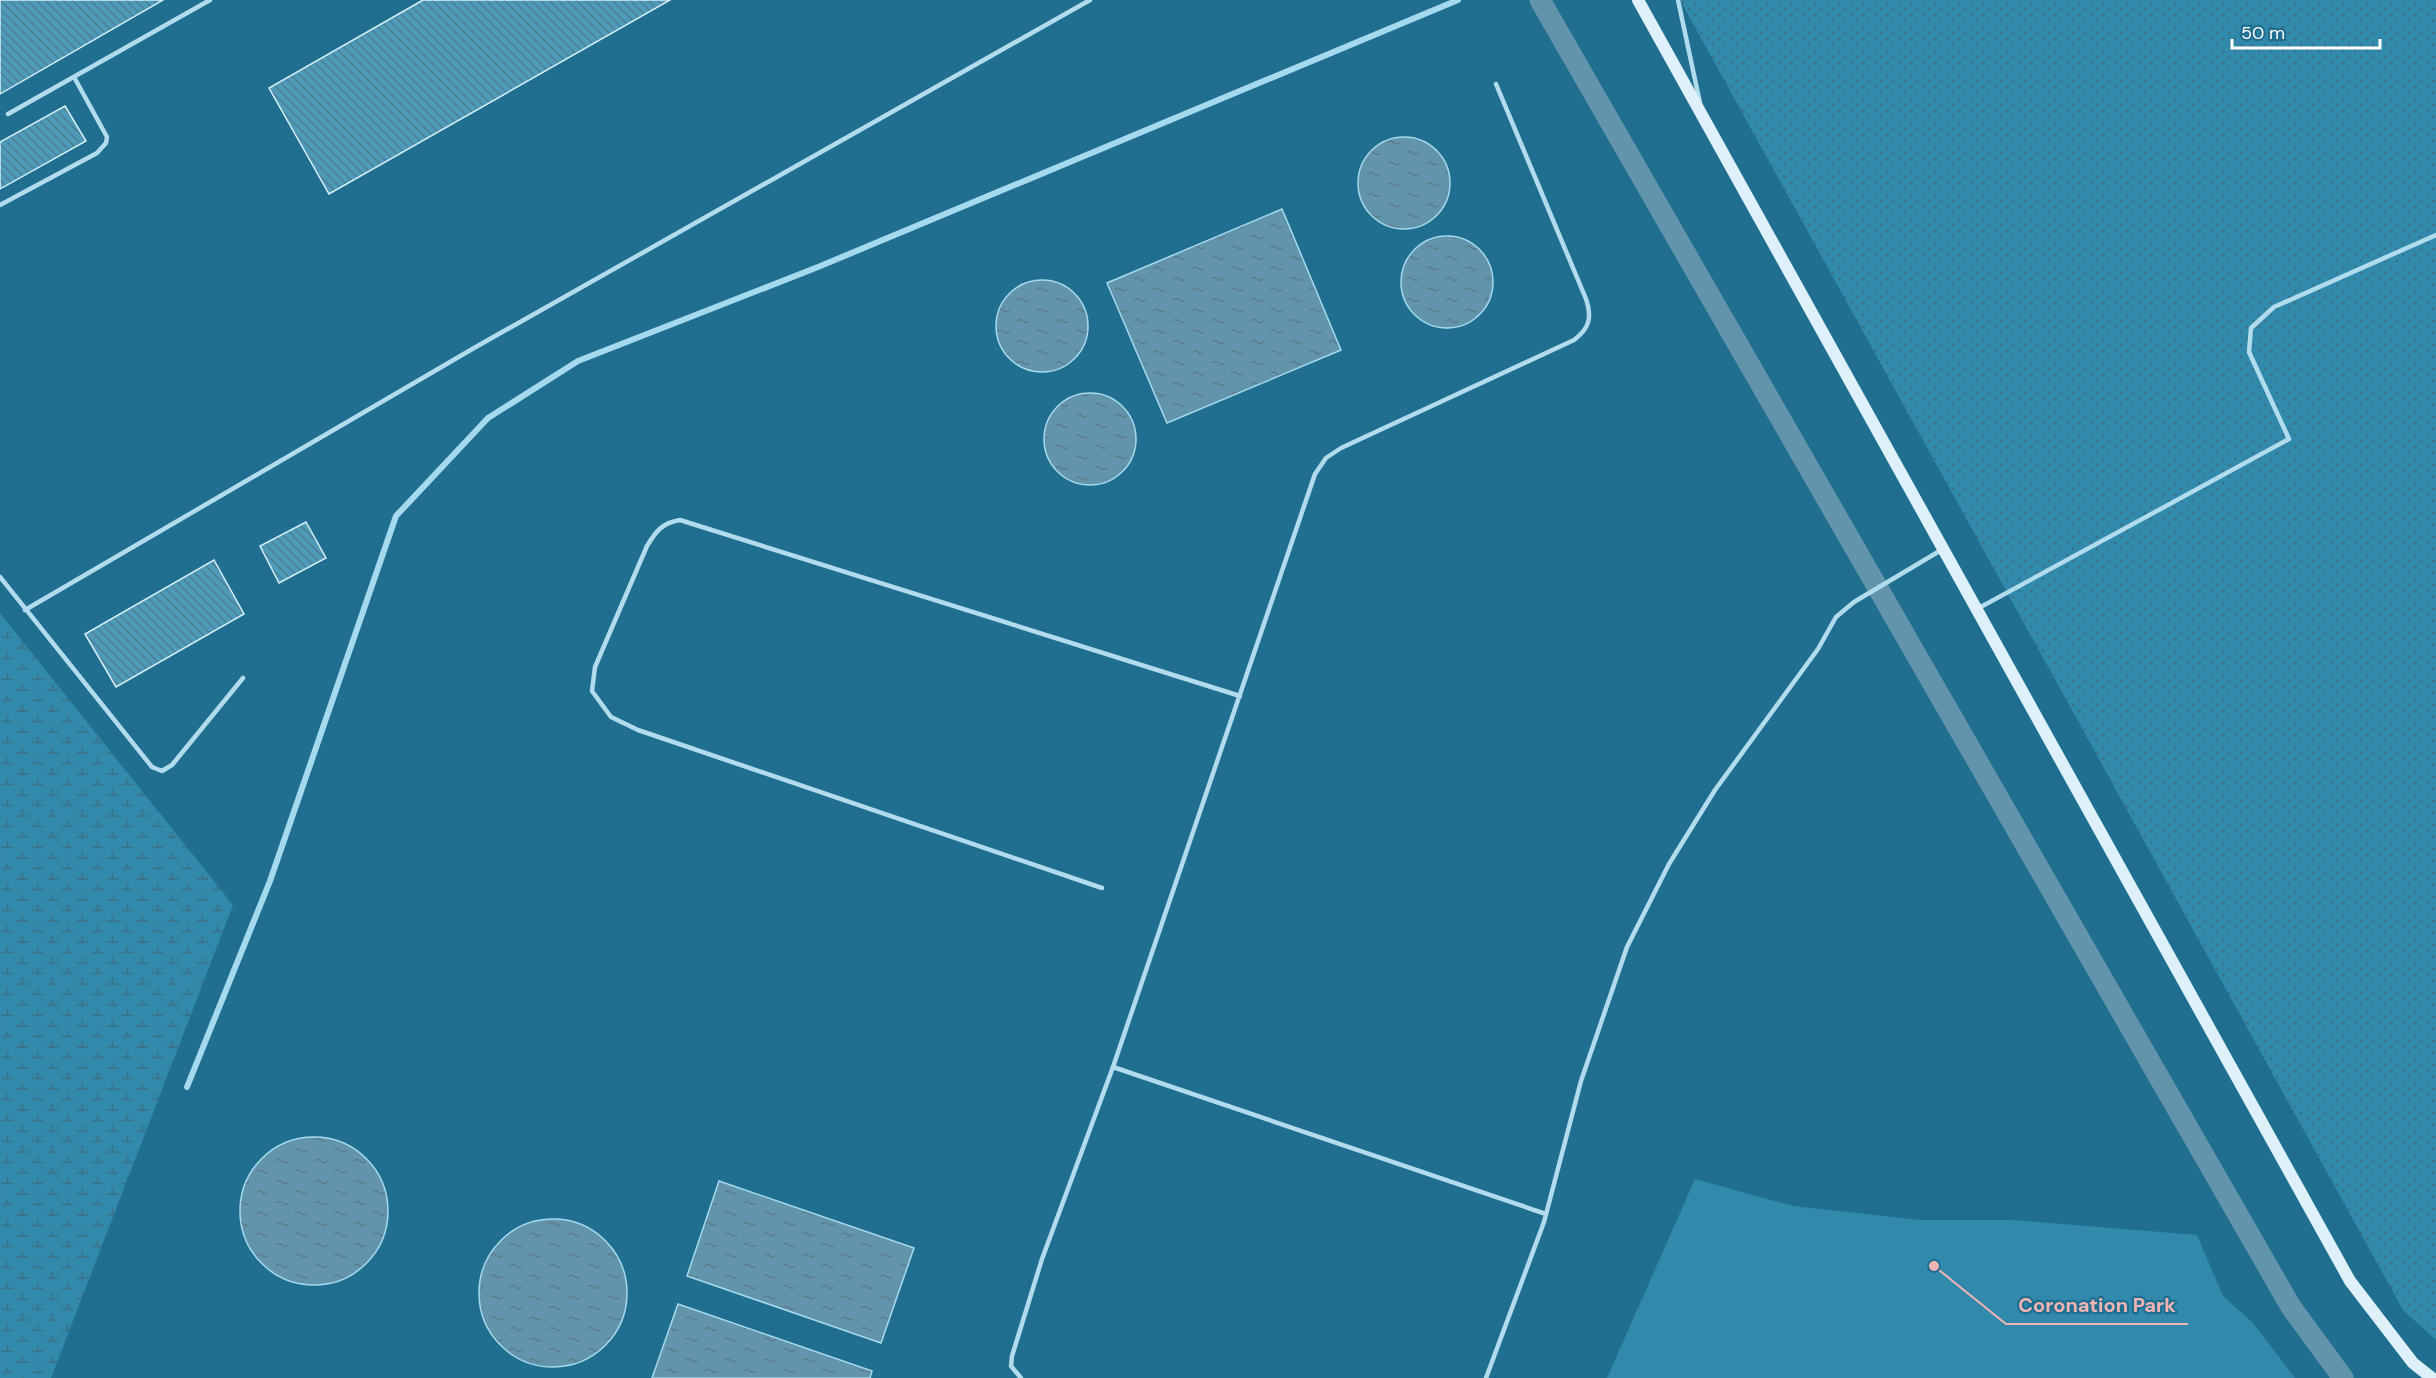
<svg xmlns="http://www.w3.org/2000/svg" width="2436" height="1378" font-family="'DM Sans',sans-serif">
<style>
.grass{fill:url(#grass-dots)}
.wetland{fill:url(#wetland-marsh)}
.green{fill:#3189ac}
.water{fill:url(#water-ripples);stroke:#a5daee;stroke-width:1.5}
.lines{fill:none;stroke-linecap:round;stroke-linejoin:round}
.stream{stroke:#a5daee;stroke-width:6}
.canal{stroke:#6295ab;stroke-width:21}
.building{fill:url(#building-back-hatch);stroke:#d7f0f9;stroke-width:1.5}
.lane{stroke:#b1dced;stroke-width:4.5}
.secondary{stroke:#def1fa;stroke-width:12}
.leader{fill:none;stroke:#f1b4b4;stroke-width:2}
.callout-dot{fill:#f1b4b4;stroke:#216f90;stroke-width:2}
.callout-label{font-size:20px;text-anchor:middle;font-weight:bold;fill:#f1b4b4;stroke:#216f90;stroke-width:4.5;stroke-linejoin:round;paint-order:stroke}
</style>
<defs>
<pattern id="grass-dots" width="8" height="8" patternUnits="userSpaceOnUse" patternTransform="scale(1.5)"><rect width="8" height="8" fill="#3189ac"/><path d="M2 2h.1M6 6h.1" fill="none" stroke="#3c7186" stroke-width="1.8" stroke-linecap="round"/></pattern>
<pattern id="wetland-marsh" width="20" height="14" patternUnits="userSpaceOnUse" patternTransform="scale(1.5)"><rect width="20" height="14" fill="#3189ac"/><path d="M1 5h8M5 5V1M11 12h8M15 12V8" fill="none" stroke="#3c7186"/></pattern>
<pattern id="water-ripples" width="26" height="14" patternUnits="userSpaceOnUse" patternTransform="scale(1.5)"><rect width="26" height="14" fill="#6295ab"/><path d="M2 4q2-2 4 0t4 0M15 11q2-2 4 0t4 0" fill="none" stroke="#5a7b8a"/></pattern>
<pattern id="building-back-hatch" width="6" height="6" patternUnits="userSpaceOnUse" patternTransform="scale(1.5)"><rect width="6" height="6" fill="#4e9ab9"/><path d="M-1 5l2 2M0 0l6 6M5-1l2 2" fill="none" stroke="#4d7f93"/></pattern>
</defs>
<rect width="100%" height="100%" fill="#216f90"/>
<path class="grass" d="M 1680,0 L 2436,0 L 2436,1340 L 2403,1310 Z"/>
<path class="wetland" d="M 0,613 L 233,905 L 51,1378 L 0,1378 Z"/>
<path class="green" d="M 1695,1179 L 1793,1206 L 1920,1220 L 2012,1220 L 2197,1235 L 2223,1296 L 2253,1323 L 2295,1378 L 1607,1378 Z"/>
<g class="water">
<circle cx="1404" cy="183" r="46"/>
<path d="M 1282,209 L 1341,350 L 1167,423 L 1107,283 Z"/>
<circle cx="1447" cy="282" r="46"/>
<circle cx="1042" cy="326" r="46"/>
<circle cx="1090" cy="439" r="46"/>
<circle cx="314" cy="1211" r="74"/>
<path d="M 719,1181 L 914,1248 L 881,1343 L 687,1276 Z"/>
<circle cx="553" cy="1293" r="74"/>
<path d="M 678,1304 L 872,1371 L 870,1378 L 652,1378 Z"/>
</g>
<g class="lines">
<path class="stream" d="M 187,1087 L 270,881 L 396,516 L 488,418 L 578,361 L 818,267 L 1458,0"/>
<path class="canal" d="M 1540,0 L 2291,1307 L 2343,1378"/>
</g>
<g class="building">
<path d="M 0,0 L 163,0 L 0,94 Z"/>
<path d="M 423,0 L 670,0 L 329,194 L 269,88 Z"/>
<path d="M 65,106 L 86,141 L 0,189 L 0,142 Z"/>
<path d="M 306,522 L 326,558 L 279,583 L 260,546 Z"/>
<path d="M 214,560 L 244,614 L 116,687 L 85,634 Z"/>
</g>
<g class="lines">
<g class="lane">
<path d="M 1678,0 L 1700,103"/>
<path d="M 1496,84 L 1586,299 C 1592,317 1590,328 1574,340 L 1341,448 L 1326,458 L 1315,474 L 1113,1067 L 1546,1214"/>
<path d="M 8,114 L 210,0"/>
<path d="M 0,205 L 97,153 L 106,143 L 107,137 L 74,77"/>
<path d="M 0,577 L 152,767 L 162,771 L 172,765 L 243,678"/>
<path d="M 1977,609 L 2289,439 L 2249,352 L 2251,328 L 2274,307 L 2436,235"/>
<path d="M 25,610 L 474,348 L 1090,0"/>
<path d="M 1102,888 L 638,730 L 611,717 L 592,691 L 595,667 L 647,546 C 656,531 662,523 680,520 L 1240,696"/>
<path d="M 1021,1378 L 1011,1366 L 1012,1356 L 1042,1259 L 1113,1067"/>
<path d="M 1486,1378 L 1544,1222 L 1581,1081 L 1627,947 L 1669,864 L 1715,790 L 1818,649 L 1836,617 L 1854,602 L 1943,549"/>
</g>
<path class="secondary" d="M 1638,0 L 2350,1281 L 2413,1363 L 2432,1378"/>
</g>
<path class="leader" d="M1934 1266L2006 1324H2188"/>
<circle class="callout-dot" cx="1934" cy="1266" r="6"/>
<g class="callout-label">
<text x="2097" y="1312">Coronation Park</text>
</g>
<path d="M2232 39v9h148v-9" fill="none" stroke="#ffffff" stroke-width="3"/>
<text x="2241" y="39" font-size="18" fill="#ffffff" stroke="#216f90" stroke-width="4.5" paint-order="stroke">50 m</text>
</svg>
